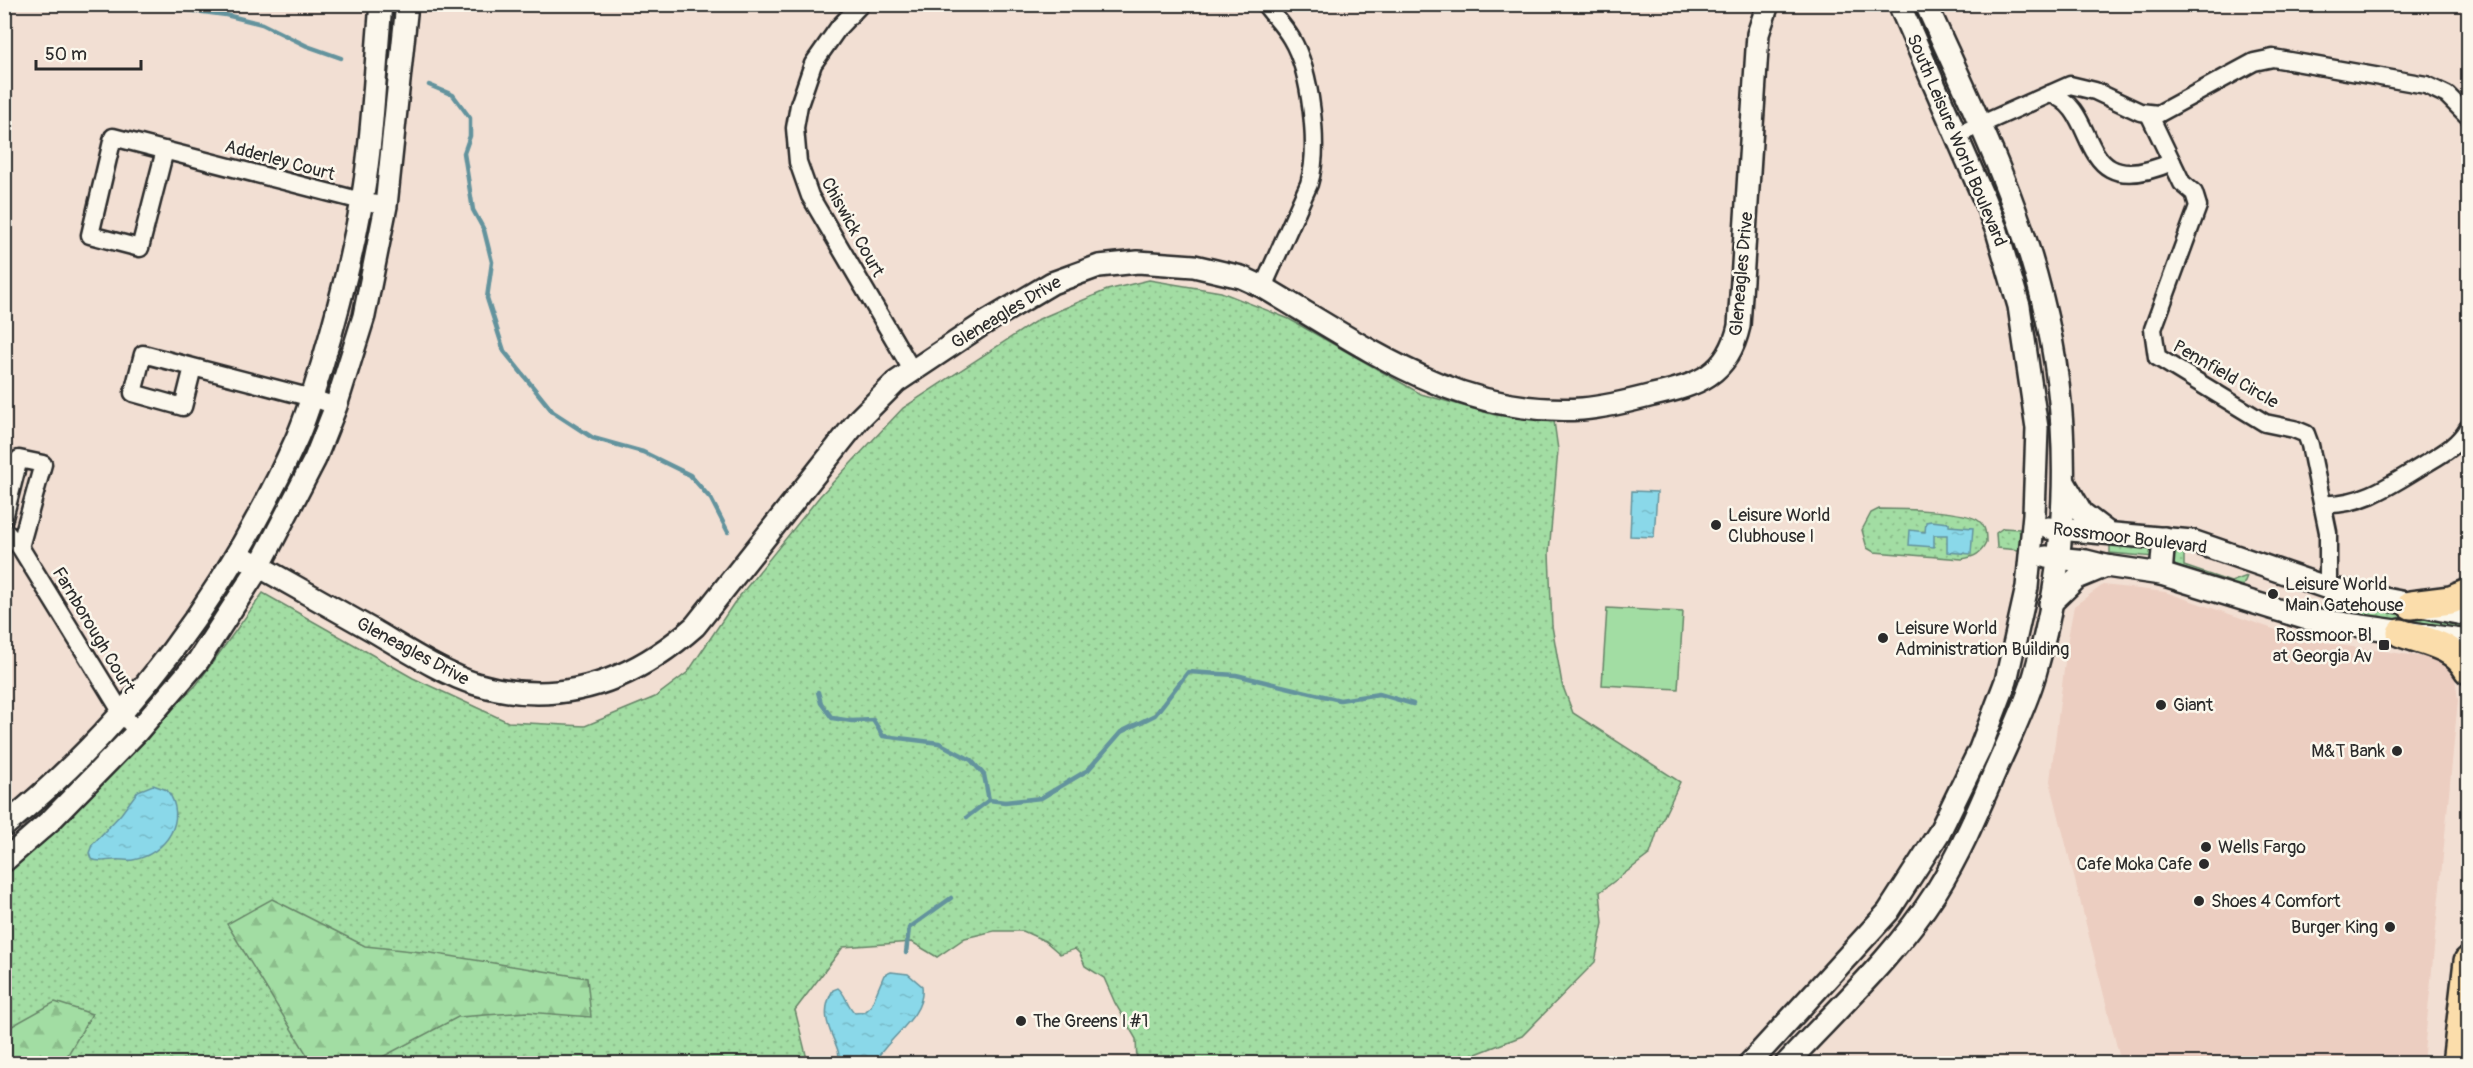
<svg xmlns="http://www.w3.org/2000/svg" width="2473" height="1068" font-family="Pangolin,sans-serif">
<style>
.built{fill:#eccec1}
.grass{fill:url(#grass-dots);stroke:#668467;stroke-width:1.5}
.forest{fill:url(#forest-firs);stroke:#668467;stroke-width:1.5}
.pitch{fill:#a2dda3;stroke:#668467;stroke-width:1.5}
.water{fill:url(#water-ripples);stroke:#64939d;stroke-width:1.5}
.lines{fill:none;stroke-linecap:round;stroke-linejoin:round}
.stream{stroke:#64939d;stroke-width:4.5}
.minor-casing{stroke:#2b2b2b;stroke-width:21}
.tertiary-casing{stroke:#2b2b2b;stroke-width:26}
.primary-casing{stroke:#2b2b2b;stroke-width:32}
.minor{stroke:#fbf7ec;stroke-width:16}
.tertiary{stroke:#fbf7ec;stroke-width:21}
.primary{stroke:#fbddab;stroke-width:27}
.poi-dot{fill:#2b2b2b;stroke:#fbf7ec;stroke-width:2}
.labels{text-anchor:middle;stroke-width:5;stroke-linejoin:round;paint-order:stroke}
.street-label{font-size:18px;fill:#2b2b2b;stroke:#fbf7ec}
.poi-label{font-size:18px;fill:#2b2b2b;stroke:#fbf7ec;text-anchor:start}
</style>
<defs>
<pattern id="grass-dots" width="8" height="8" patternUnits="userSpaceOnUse" patternTransform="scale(1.5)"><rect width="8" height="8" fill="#a2dda3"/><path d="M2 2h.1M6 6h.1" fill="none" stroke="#8cbe8c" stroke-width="1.8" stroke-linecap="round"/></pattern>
<pattern id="forest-firs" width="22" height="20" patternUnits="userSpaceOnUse" patternTransform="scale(1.5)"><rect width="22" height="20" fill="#a2dda3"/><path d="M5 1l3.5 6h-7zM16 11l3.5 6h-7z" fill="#8cbe8c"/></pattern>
<pattern id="water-ripples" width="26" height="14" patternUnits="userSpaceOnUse" patternTransform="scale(1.5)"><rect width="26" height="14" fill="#8ad8e9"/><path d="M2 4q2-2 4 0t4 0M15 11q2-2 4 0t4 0" fill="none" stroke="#77bac8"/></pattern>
</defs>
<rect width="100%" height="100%" fill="#f2dfd3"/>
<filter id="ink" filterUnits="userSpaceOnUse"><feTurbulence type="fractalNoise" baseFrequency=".0167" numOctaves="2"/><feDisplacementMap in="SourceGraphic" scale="12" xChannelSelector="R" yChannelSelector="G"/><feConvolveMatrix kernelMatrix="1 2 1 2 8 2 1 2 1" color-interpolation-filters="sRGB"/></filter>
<g filter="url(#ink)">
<path class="built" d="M 2103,585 L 2165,592 L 2291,635 L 2339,645 L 2432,658 L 2447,664 L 2455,677 L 2458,700 L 2423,1063 L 2121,1063 L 2050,781 L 2068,638 L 2074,606 Z"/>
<g class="grass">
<path d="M 1149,280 L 1221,292 L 1289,319 L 1421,394 L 1495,415 L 1554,421 L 1558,450 L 1549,553 L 1552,626 L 1562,684 L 1573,713 L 1680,782 L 1659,827 L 1650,854 L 1600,892 L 1603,923 L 1595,962 L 1522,1036 L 1453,1063 L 1137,1063 L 1136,1039 L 1115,1003 L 1104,978 L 1085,966 L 1080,954 L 1075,949 L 1060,954 L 1045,941 L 1023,931 L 994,931 L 965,938 L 937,957 L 912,942 L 843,947 L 795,1010 L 808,1063 L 5,1064 L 5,870 L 118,765 L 197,684 L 263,593 L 413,678 L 508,722 L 585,726 L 655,697 L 688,672 L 734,603 L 820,496 L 903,408 L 1039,319 L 1107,290 Z"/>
<path d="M 1879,509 C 1898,509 1966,510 1979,521 C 1986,527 1986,534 1986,543 C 1981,554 1974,557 1962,559 L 1874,552 L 1867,548 L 1862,530 L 1871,513 Z"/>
<path d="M 2003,528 L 2019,529 L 2022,532 L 2021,548 L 2019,550 L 1997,548 L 1996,533 Z"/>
<path d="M 2110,543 L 2154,547 L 2154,557 L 2110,553 Z"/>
<path d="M 2176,552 L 2184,553 L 2184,566 L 2231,582 L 2247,576 L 2242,588 L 2176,566 L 2172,562 L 2173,553 Z"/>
<path d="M 2344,604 L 2468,623 L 2468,634 L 2354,616 Z"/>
</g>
<g class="forest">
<path d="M 272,899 L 365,946 L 431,953 L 587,978 L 591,1017 L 527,1012 L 458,1017 L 371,1063 L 312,1063 L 227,924 Z"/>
<path d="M 55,1002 L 92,1014 L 63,1063 L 5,1063 L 5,1030 Z"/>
</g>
<path class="pitch" d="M 1607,608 L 1683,612 L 1678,689 L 1602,685 Z"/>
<g class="water">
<path d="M 1632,491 L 1657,492 L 1654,537 L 1630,536 Z"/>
<path d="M 1931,521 L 1949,523 L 1949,526 L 1973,528 L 1971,554 L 1947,552 L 1947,535 L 1934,535 L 1934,547 L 1909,545 L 1910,530 L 1925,532 L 1926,522 Z"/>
<path d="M 153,785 L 167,790 C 189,819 166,854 133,860 C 127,861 120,859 114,860 C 104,860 101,863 91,859 L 89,853 L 92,845 L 121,814 L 138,791 Z"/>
<path d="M 891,972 L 908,974 L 922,986 C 926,1017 888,1037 874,1063 L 838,1063 C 845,1045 813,1024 833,990 L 838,988 C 846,994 847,1006 855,1013 L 865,1012 L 871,1006 L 884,975 Z"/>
</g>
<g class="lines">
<g class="stream">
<path d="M 142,4 L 226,15 L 262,24 L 307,46 L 341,58"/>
<path d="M 429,85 L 453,95 L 470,118 L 470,136 L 464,153 L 473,210 L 484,230 L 492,262 L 487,298 L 504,351 L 553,412 L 593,438 L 643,452 L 690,475 L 711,499 L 728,532"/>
<path d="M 818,692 L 821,703 L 832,718 L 852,721 L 873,720 L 883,736 L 939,743 L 971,760 L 984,775 L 989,800 L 1005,802 L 1041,798 L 1088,770 L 1121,732 L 1155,715 L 1188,672 L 1236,675 L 1340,700 L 1379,694 L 1413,704"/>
<path d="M 967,817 L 989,800"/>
<path d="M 906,953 L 909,928 L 951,898"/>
</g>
<g class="minor-casing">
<g id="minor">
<path d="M 861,4 L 839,27 L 813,64 L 799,105 L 795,128 L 798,162 L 810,196 L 912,370"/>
<path d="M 2050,94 C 2103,109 2072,205 2172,162"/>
<path d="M 2149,114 L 2182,183 L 2194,193 L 2198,206 L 2153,329 L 2157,357 L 2265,423 L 2294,429 L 2306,434 L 2310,445 L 2328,532 L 2328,588"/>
<path d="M 1957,135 L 2070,85 L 2095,91 L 2140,112 L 2158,114 L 2254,62 L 2273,58 L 2426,85 L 2447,95 L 2468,116"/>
<path d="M 165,150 L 140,248 L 90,235 L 113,137 L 362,201 L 386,206"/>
<path d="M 1263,287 L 1309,184 C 1320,148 1311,71 1291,38 C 1284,26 1273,15 1265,4"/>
<path d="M 193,367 L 183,407 L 133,393 L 143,354 L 312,398 L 336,406"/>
<path d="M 2323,504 C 2361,506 2391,485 2422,466 C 2440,455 2457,447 2468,428"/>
<path d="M 4,518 L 19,459 L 43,464 L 20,547"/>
<path d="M 4,530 L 20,547 L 122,713 L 137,732"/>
</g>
</g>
<g class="tertiary-casing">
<g id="tertiary">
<path d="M 2064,482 L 2082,513 L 2107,532"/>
<path d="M 2048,528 L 2192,541 L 2328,588 L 2468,615"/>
<path d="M 239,555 C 284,580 329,606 374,631 C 403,648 445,675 476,684 C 559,708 632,682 695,626 L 859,419 L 896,382 L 983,324 L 1052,283 L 1099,266 L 1138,262 L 1194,266 L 1241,277 L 1263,287 C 1364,346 1458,417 1582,409 C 1606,407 1630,401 1653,395 C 1698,385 1728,375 1739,326 L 1758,34 L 1768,4"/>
<path d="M 2046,557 L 2086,561 L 2106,566 L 2161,574 L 2304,618 L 2468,641"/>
<path d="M 2161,574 L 2164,538"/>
<path d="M 2050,604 L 2077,578 L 2106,566"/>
<path d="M 4,826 C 131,723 229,589 296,440 C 307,416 314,390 322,365 C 338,311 352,256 362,201 C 373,136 375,70 381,4"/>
<path d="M 4,861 L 51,820 L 137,732 L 198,661 L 259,567 L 315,459 L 336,406 L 364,316 L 386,206 L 407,4"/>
<path d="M 1749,1064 L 1888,912 L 1939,833 L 1980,749 L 2006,681 L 2027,587 L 2034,514 L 2037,428 L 2019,306 L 1997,231 L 1984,199 L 1899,4"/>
<path d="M 1786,1064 C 1838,1008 1895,956 1936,892 C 1959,855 1976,816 1993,776 C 2007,743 2025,709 2035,674 C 2070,552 2073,420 2042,298 C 2017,195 1969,100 1926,4"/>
</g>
</g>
<g class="primary-casing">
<g id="primary">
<path d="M 2411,605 L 2451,600 L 2468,593"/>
<path d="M 2401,633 C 2427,642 2454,645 2468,670"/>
<path d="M 2456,1064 L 2468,961"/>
</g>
</g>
<use href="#minor" class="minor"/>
<use href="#tertiary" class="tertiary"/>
<use href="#primary" class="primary"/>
</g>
</g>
<g class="poi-dot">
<circle cx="1716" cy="525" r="6"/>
<circle cx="2273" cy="594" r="6"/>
<circle cx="1883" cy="638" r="6"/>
<rect x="2378" y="639" width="12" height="12" rx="3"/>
<circle cx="2161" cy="705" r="6"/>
<circle cx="2397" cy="751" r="6"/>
<circle cx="2206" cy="847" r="6"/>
<circle cx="2204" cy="864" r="6"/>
<circle cx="2199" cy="901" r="6"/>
<circle cx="2390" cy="927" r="6"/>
<circle cx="1021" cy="1021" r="6"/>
</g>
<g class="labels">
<g class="street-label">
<text transform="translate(1957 140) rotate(67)" y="6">South Leisure World Boulevard</text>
<text transform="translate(280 160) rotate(15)" y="6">Adderley Court</text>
<text transform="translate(853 227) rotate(61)" y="6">Chiswick Court</text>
<text transform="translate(1741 274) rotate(-85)" y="6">Gleneagles Drive</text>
<text transform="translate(1006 312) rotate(-31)" y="6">Gleneagles Drive</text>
<text transform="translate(2226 374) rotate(30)" y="6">Pennfield Circle</text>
<text transform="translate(2130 538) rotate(7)" y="6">Rossmoor Boulevard</text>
<text transform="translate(94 630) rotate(59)" y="6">Farnborough Court</text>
<text transform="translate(413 651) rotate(28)" y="6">Gleneagles Drive</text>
</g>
<g class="poi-label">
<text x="1728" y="521">Leisure World<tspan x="1728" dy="21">Clubhouse I</tspan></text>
<text x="2285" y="590">Leisure World<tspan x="2285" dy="21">Main Gatehouse</tspan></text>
<text x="1895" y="634">Leisure World<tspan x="1895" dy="21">Administration Building</tspan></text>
<text x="2372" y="641" text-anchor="end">Rossmoor Bl<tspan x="2372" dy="21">at Georgia Av</tspan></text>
<text x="2173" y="711">Giant</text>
<text x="2385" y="757" text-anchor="end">M&amp;T Bank</text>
<text x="2218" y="853">Wells Fargo</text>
<text x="2192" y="870" text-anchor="end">Cafe Moka Cafe</text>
<text x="2211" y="907">Shoes 4 Comfort</text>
<text x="2378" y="933" text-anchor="end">Burger King</text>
<text x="1033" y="1027">The Greens I #1</text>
</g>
</g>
<rect width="2473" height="1068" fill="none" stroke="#fbf7ec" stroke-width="24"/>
<rect x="12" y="12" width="2449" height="1044" fill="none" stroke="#2b2b2b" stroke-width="2" filter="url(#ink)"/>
<path d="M36 60v9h105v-9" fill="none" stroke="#2b2b2b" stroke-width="3"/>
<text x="45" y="60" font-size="18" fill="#2b2b2b" stroke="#fbf7ec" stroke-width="4.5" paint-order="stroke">50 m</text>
</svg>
